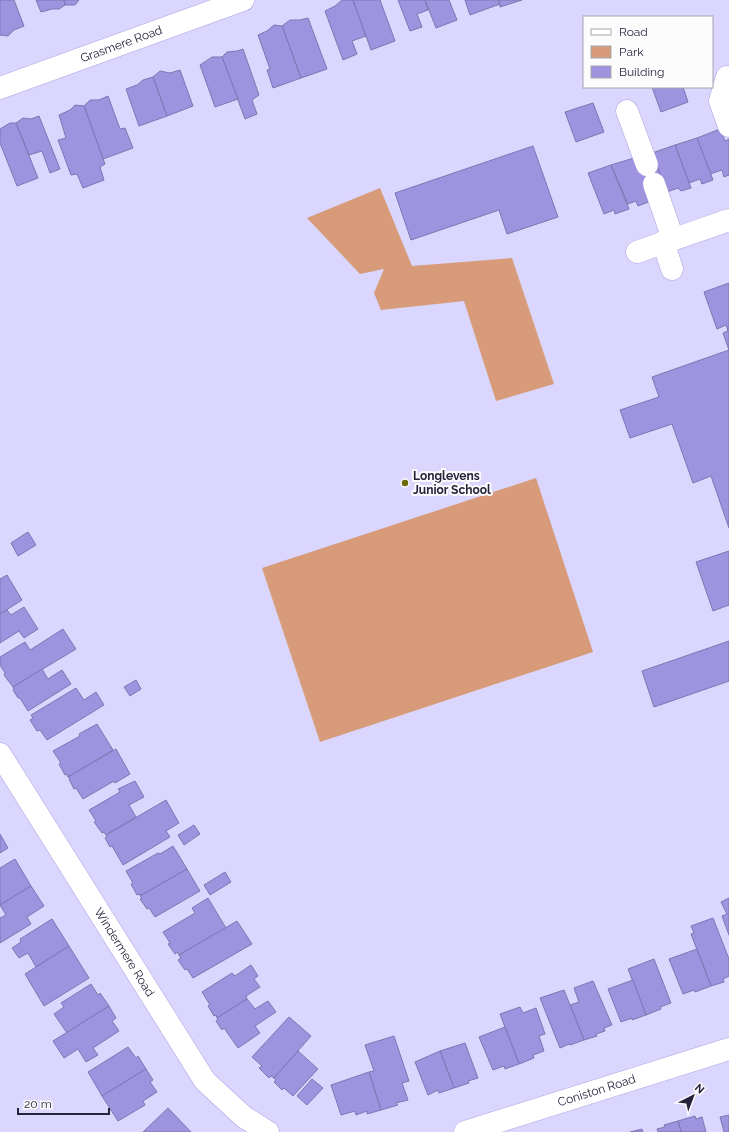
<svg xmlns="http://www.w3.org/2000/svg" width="729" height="1132" font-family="Raleway,sans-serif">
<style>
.green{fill:#d79b7a}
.building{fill:#9d93de;stroke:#7e76b3}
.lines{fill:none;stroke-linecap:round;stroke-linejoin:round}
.minor-casing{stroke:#aaa3e3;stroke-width:23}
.minor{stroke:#fff;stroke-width:22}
.poi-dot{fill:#6c6b0a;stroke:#fcfcfc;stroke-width:1.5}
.labels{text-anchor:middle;stroke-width:4;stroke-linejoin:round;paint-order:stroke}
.street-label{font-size:12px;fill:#26233c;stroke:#fcfcfc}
.poi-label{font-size:12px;font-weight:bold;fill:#26233c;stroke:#fcfcfc;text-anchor:start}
</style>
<rect width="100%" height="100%" fill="#dad6fe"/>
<g class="green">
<path d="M 380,188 L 412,266 L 512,258 L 554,384 L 496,401 L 464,301 L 381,310 L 374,293 L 384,269 L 360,274 L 307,218 Z"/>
<path d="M 536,478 L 593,652 L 320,742 L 262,568 Z"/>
</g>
<g class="building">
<path d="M 0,0 L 14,0 L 24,26 L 14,30 L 8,36 L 0,35 Z"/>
<path d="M 36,0 L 64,0 L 65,5 L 59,9 L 52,9 L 41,12 Z"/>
<path d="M 64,0 L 79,0 L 75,5 L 65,5 Z"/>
<path d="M 342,0 L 353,0 L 366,36 L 352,41 L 357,54 L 343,60 L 325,11 L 335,6 Z"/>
<path d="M 353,0 L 380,0 L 395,41 L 371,50 Z"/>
<path d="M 398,0 L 425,0 L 428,10 L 417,14 L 422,27 L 410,31 Z"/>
<path d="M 425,0 L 449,0 L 457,20 L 436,28 Z"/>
<path d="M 465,0 L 499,0 L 500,4 L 470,15 Z"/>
<path d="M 499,0 L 522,0 L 500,7 Z"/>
<path d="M 308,18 L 327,69 L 301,78 L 282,26 L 290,20 L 300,20 Z"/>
<path d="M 274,25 L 282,26 L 301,78 L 273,88 L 267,70 L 270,69 L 258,35 L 267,31 Z"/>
<path d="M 243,49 L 259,95 L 252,100 L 257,114 L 245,119 L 222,57 L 227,52 L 237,51 Z"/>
<path d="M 212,57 L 222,57 L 238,99 L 215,107 L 200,65 Z"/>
<path d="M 180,70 L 193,106 L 167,116 L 153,77 L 160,71 L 170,73 Z"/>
<path d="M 153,77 L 167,116 L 139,126 L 126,89 L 137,85 L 143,80 Z"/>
<path d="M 652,87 L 683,87 L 688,102 L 661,112 Z"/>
<path d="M 108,96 L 120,129 L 125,128 L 133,148 L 103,159 L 84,106 L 90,100 L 99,100 Z"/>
<path d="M 593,103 L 604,132 L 576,142 L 565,112 Z"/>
<path d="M 75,105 L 84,106 L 105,164 L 100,167 L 104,180 L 83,188 L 77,174 L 71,175 L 58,140 L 66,138 L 59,115 L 70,110 Z"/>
<path d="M 39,116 L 60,169 L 50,173 L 42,151 L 29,155 L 16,123 L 23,118 L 31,119 Z"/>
<path d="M 10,123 L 16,123 L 38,178 L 17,186 L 0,143 L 0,129 Z"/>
<path d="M 720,129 L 725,141 L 729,139 L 729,175 L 724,177 L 722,170 L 710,174 L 697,138 Z"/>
<path d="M 697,138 L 713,180 L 702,184 L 700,179 L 689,183 L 675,145 Z"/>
<path d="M 675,145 L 691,188 L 681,191 L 678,188 L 667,192 L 652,153 Z"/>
<path d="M 533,146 L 558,217 L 507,234 L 499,210 L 411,240 L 395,193 Z"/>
<path d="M 634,158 L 655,162 L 663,181 L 651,201 L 638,206 L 636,201 L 628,204 L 611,165 Z"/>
<path d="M 611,165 L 629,209 L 615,214 L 614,210 L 604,214 L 588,173 Z"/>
<path d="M 729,283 L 729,528 L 711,476 L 693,483 L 672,424 L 630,438 L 620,410 L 659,397 L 652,377 L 729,350 L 723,333 L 728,331 L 726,325 L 717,329 L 704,292 Z"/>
<path d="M 28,532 L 36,545 L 18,556 L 11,543 Z"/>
<path d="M 729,551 L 729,605 L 713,611 L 696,562 Z"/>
<path d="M 7,575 L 22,600 L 0,614 L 0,579 Z"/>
<path d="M 24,607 L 38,629 L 24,638 L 19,631 L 0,643 L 0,614 L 7,610 L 11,615 Z"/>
<path d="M 63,629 L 76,649 L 13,687 L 4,675 L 5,673 L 0,665 L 0,657 L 25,642 L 30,650 Z"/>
<path d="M 729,641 L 729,681 L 654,707 L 642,671 Z"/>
<path d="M 42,669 L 48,679 L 62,670 L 71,684 L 28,711 L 20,698 L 18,698 L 13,690 L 14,689 L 13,687 Z"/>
<path d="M 136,680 L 141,689 L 130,696 L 124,687 Z"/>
<path d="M 76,688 L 84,700 L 96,692 L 104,705 L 47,740 L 40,730 L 37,731 L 30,720 L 33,718 L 31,715 Z"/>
<path d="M 97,724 L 113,750 L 68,777 L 67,774 L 65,775 L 59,764 L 61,763 L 53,751 L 80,736 L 79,734 Z"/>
<path d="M 116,749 L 130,774 L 115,783 L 114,781 L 83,799 L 76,788 L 74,789 L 69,779 L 70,779 L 68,777 Z"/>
<path d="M 135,781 L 144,797 L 129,805 L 136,817 L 106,835 L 104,832 L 102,833 L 94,822 L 96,821 L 89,810 L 120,792 L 118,789 Z"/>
<path d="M 166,800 L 179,823 L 166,831 L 170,837 L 123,865 L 112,846 L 110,847 L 105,838 L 107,837 L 106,835 Z"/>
<path d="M 194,825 L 200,834 L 184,845 L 178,835 Z"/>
<path d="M 0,834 L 8,848 L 0,853 Z"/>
<path d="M 173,846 L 187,869 L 140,896 L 140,894 L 137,895 L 131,884 L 133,883 L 126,871 L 158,853 L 160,854 Z"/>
<path d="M 15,859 L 31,886 L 0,905 L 0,868 Z"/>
<path d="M 187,869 L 200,891 L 155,917 L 149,908 L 147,909 L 140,899 L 142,898 L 140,896 Z"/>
<path d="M 225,872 L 231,882 L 210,895 L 204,885 Z"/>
<path d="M 31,886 L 44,906 L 27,917 L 31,924 L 0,943 L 0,918 L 6,915 L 0,905 Z"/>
<path d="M 208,898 L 226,928 L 179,955 L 178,952 L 175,954 L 168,944 L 170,943 L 163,932 L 195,913 L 192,908 Z"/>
<path d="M 729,898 L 729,935 L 722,916 L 727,914 L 721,902 Z"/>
<path d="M 713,918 L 729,959 L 729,976 L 723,979 L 724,982 L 711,986 L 691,934 L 694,933 L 691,926 Z"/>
<path d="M 52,919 L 69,946 L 36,967 L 28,953 L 19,958 L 12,948 L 21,942 L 20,939 Z"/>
<path d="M 237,921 L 252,944 L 193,978 L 187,969 L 185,970 L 178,960 L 181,958 L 179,955 Z"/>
<path d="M 69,946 L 89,978 L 44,1006 L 25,974 Z"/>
<path d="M 697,949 L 711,986 L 695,992 L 694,990 L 683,994 L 669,959 Z"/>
<path d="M 654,959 L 671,1003 L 660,1007 L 661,1009 L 646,1015 L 628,969 Z"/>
<path d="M 251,965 L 258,976 L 254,979 L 260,987 L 246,996 L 247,999 L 217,1018 L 216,1015 L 214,1016 L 208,1006 L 210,1005 L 202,992 L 232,973 L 235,976 Z"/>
<path d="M 633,980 L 646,1015 L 632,1020 L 632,1018 L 621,1022 L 608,989 Z"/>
<path d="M 593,981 L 612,1025 L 604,1028 L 605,1031 L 596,1034 L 597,1036 L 584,1040 L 570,1005 L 579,1002 L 574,988 Z"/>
<path d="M 91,984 L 98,995 L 100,993 L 109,1006 L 67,1033 L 54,1014 L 64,1007 L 61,1003 Z"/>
<path d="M 564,990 L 584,1040 L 570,1045 L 569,1044 L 560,1048 L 540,998 Z"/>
<path d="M 247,999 L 255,1009 L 268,1001 L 276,1012 L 255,1026 L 260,1033 L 238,1048 L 224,1028 L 222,1030 L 216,1021 L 218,1020 L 217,1018 Z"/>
<path d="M 109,1006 L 116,1018 L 112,1021 L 119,1031 L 93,1048 L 98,1055 L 86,1062 L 78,1049 L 64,1058 L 53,1041 Z"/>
<path d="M 520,1007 L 523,1013 L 536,1008 L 545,1034 L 539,1036 L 544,1051 L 533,1055 L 534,1058 L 519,1064 L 500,1014 Z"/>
<path d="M 289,1017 L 311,1036 L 274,1078 L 271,1076 L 269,1078 L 259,1068 L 262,1066 L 252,1057 Z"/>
<path d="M 505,1027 L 519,1064 L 505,1069 L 504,1066 L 493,1070 L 479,1037 Z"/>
<path d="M 394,1036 L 409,1081 L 402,1083 L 408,1100 L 396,1103 L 398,1105 L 381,1110 L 369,1072 L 374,1071 L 365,1045 Z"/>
<path d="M 465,1043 L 478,1078 L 468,1081 L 469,1083 L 454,1088 L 440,1051 Z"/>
<path d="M 128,1047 L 136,1058 L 138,1056 L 146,1069 L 102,1096 L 88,1072 Z"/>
<path d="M 298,1051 L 318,1069 L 293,1096 L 284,1088 L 282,1090 L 274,1082 L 276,1080 L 274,1078 Z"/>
<path d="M 440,1051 L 454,1088 L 439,1093 L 438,1090 L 428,1095 L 415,1062 Z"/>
<path d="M 146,1069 L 153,1080 L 150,1082 L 157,1092 L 143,1101 L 145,1105 L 118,1121 L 102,1096 Z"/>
<path d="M 369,1072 L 381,1110 L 367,1114 L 367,1111 L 356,1115 L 355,1111 L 341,1115 L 331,1085 Z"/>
<path d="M 312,1079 L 323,1088 L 307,1105 L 297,1096 Z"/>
<path d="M 168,1108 L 191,1132 L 143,1132 Z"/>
<path d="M 729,1115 L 729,1132 L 724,1132 L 720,1117 Z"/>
<path d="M 695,1116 L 696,1119 L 702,1117 L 706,1132 L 681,1132 L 678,1121 Z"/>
<path d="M 678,1121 L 681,1132 L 658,1132 L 657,1129 L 665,1127 L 664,1125 Z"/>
<path d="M 642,1129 L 643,1132 L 630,1132 Z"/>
</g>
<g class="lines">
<g class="minor-casing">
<g id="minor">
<path d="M 727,77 L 720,101 L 729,126"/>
<path id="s1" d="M 0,88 L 243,0"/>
<path d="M 627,111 L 647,165"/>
<path d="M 654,184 L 673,239"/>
<path d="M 663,242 L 672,269"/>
<path d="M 637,252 L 729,220"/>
<path id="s2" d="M 0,754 L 205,1081 L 244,1117 L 268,1132"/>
<path id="s3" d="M 465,1132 L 729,1049"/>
</g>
</g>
<use href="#minor" class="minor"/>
</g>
<circle class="poi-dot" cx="405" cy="483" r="4"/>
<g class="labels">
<g class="street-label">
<text dy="4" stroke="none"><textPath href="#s1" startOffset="129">Grasmere Road</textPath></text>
<text dy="4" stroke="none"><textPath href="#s2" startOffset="234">Windermere Road</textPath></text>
<text dy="4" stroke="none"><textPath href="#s3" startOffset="138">Coniston Road</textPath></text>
</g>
<g class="poi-label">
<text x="413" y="480">Longlevens<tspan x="413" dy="14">Junior School</tspan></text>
</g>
</g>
<rect x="583" y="16" width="130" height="72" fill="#fcfcfc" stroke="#a6a5af"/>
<rect x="591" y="29" width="20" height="6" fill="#ffffff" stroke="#a6a5af"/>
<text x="619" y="36" font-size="12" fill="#26233c">Road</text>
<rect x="591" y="46" width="20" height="12" fill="#d79b7a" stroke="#a6a5af"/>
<text x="619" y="56" font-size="12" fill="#26233c">Park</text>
<rect x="591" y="66" width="20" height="12" fill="#9d93de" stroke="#a6a5af"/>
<text x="619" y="76" font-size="12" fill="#26233c">Building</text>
<g transform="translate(693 1096) rotate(42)" stroke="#fcfcfc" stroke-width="3" paint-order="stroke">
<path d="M0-3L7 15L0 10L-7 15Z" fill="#26233c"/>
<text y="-6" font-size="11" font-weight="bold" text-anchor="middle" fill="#26233c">N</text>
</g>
<path d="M18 1108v6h91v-6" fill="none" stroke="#26233c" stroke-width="2"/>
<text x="24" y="1108" font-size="12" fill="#26233c" stroke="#fcfcfc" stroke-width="3" paint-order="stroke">20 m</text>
</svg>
